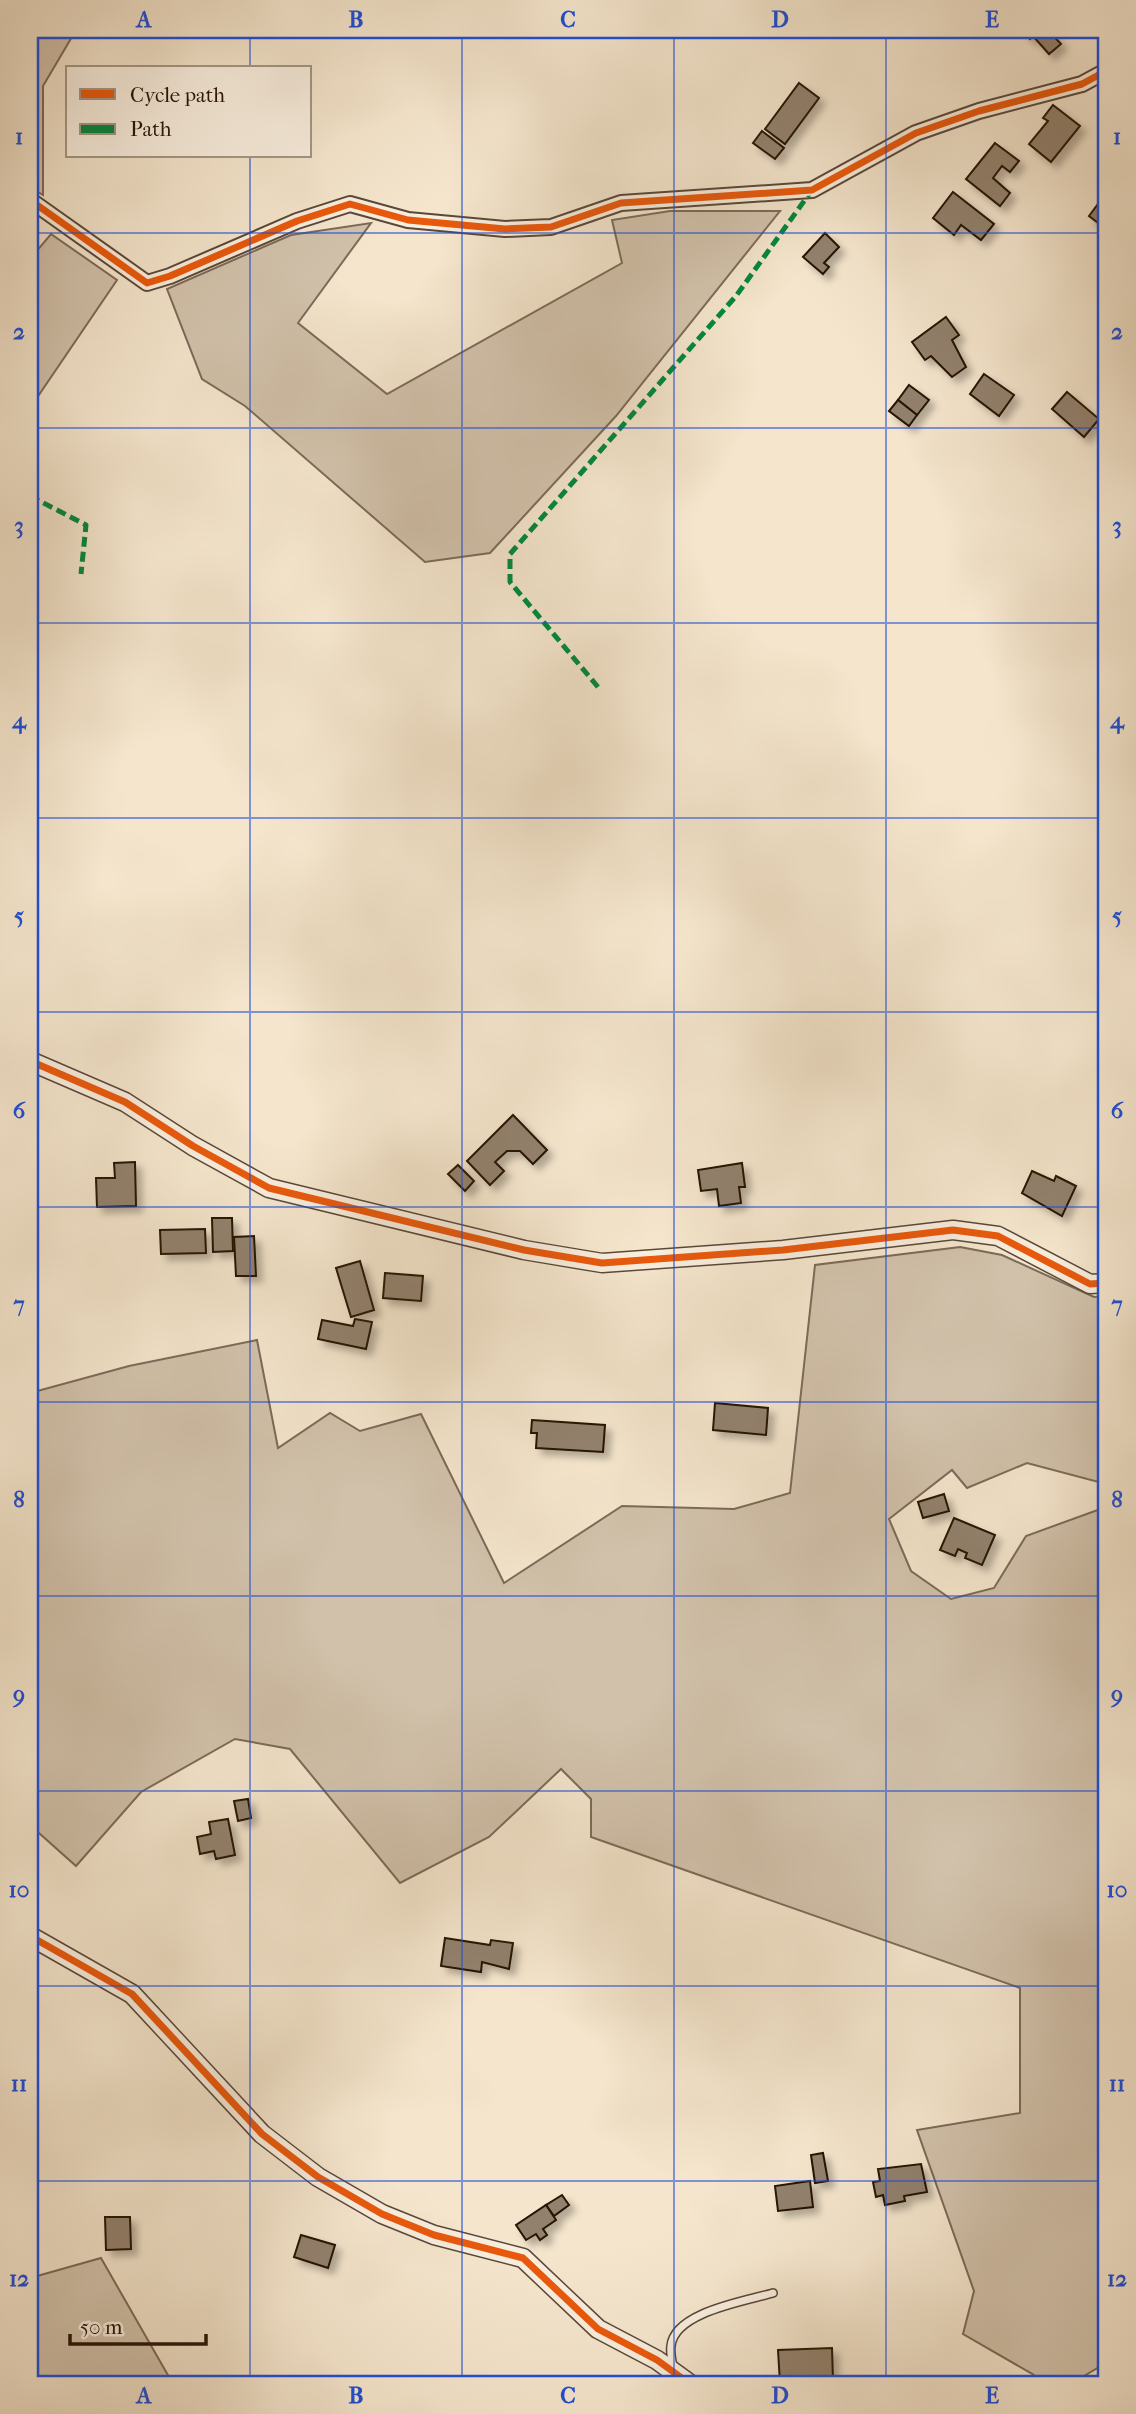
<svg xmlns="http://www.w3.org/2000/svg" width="1136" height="2414" font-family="'IM FELL French Canon',serif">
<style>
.green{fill:#d1c1aa;stroke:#7c6a58;stroke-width:2}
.building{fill:#92816d;stroke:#271406;stroke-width:2;filter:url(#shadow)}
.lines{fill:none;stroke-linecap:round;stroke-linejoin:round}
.service-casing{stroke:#5a4838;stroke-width:10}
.minor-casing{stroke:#5a4838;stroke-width:18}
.tertiary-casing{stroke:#5a4838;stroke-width:21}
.service{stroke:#f8eede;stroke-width:7}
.minor{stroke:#f8eede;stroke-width:14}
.tertiary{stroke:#f8eede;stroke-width:18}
.quiet{stroke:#00873e;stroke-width:5;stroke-dasharray:10 5;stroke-linecap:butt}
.cycleway-casing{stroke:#f8eede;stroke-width:11}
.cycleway{stroke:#e8590c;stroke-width:7}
.grid{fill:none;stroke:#1d4ed8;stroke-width:2;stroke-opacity:0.55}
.neatline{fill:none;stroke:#1d4ed8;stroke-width:2.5}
.grid-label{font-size:23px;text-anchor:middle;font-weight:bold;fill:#1d4ed8}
</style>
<defs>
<filter id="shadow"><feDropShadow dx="6" dy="6" stdDeviation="3.5" flood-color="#0004"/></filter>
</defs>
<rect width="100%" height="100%" fill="#f4e5cc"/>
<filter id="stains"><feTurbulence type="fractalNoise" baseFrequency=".00286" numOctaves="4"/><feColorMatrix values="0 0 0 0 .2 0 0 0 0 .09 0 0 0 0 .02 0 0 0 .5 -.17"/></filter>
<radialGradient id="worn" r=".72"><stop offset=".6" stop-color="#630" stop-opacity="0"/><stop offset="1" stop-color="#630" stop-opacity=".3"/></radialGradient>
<g class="green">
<path d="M 30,30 L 76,30 L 43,86 L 43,195 L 30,187 Z"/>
<path d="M 670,211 L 780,211 L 616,416 L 490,553 L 425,562 L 245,406 L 202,379 L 167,289 L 291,235 L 371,223 L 298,323 L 387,394 L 622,263 L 612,220 Z"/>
<path d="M 51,234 L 117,280 L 30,408 L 30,259 Z"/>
<path d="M 960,1247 L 1002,1255 L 1094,1297 L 1106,1296 L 1106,1484 L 1027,1463 L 967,1488 L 952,1470 L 889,1519 L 911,1571 L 951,1599 L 994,1588 L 1026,1536 L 1106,1507 L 1106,2363 L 1079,2379 L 1081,2384 L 1038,2384 L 1034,2375 L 963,2334 L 974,2291 L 917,2130 L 1020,2113 L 1020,1988 L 591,1837 L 591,1799 L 561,1769 L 489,1837 L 400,1883 L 290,1749 L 235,1739 L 141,1792 L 76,1866 L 30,1825 L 30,1393 L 129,1366 L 257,1340 L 278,1448 L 330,1413 L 360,1431 L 421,1414 L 504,1583 L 622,1506 L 734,1509 L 790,1493 L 815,1265 Z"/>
<path d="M 101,2258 L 173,2384 L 30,2384 L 30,2278 Z"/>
</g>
<g class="building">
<path d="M 1022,30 L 1048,30 L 1061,44 L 1049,54 L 1033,36 L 1030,39 Z"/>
<path d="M 799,83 L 819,98 L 785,144 L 765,129 Z"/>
<path d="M 1053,105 L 1080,126 L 1051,162 L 1029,144 L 1048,121 L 1043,118 Z"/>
<path d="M 762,131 L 784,148 L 775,159 L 753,143 Z"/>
<path d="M 995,143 L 1019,161 L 1010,172 L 1002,166 L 993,178 L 1010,193 L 1000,206 L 966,179 Z"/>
<path d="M 953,192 L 994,224 L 981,240 L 961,225 L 954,235 L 933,218 Z"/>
<path d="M 1098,204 L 1106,210 L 1106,229 L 1089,216 Z"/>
<path d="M 825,233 L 839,247 L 824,263 L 829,267 L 823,274 L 803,257 Z"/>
<path d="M 946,317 L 959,335 L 952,340 L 966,367 L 952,377 L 931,356 L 925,360 L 912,342 Z"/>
<path d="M 984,374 L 1014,395 L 999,416 L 970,394 Z"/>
<path d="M 909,385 L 929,400 L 917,415 L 898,400 Z"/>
<path d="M 1067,392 L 1099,419 L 1084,437 L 1052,409 Z"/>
<path d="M 898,400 L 917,415 L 909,426 L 889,411 Z"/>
<path d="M 513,1115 L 547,1150 L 533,1164 L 520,1151 L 507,1151 L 495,1162 L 504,1171 L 490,1185 L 467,1161 Z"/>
<path d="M 135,1162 L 136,1206 L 97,1207 L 96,1178 L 115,1178 L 114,1163 Z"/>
<path d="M 742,1163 L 745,1187 L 739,1187 L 741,1203 L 719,1206 L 717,1189 L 701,1191 L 698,1170 Z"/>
<path d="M 458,1165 L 474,1181 L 465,1191 L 448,1174 Z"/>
<path d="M 1032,1171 L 1054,1181 L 1056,1176 L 1076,1186 L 1062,1216 L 1022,1193 Z"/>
<path d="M 212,1218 L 232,1218 L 233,1251 L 213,1252 Z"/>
<path d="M 205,1229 L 206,1253 L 161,1254 L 160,1230 Z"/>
<path d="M 254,1236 L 256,1276 L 236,1276 L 234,1237 Z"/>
<path d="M 360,1261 L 374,1310 L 351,1317 L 336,1268 Z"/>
<path d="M 385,1273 L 423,1276 L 421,1301 L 383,1298 Z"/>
<path d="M 355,1319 L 372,1322 L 366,1349 L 318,1339 L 322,1320 L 353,1326 Z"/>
<path d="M 715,1403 L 768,1408 L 766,1435 L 713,1430 Z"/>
<path d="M 532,1420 L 605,1425 L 603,1452 L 536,1448 L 537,1433 L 531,1433 Z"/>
<path d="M 944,1494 L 949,1511 L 923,1518 L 918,1502 Z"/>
<path d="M 954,1518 L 995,1535 L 982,1565 L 965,1558 L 967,1553 L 958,1549 L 955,1556 L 940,1550 Z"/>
<path d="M 248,1799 L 251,1818 L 238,1821 L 234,1801 Z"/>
<path d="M 228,1819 L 235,1855 L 216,1859 L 214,1851 L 200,1854 L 197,1837 L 211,1834 L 209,1822 Z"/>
<path d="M 445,1938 L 490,1945 L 491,1940 L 513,1943 L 509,1969 L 482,1962 L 481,1972 L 441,1966 Z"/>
<path d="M 823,2153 L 828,2181 L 815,2183 L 811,2155 Z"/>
<path d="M 921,2164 L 927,2192 L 904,2196 L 905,2201 L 885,2205 L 883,2195 L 876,2197 L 873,2182 L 880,2181 L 878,2169 Z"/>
<path d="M 810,2181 L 813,2207 L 778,2211 L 775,2186 Z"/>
<path d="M 562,2195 L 569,2205 L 554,2216 L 546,2205 Z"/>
<path d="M 546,2205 L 556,2220 L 543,2229 L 547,2235 L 540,2240 L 536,2234 L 526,2240 L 516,2225 Z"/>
<path d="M 105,2217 L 130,2217 L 131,2249 L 106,2250 Z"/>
<path d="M 301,2235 L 335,2245 L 328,2268 L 294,2257 Z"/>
<path d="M 832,2348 L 833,2380 L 780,2383 L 778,2350 Z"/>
</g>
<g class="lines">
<g class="service-casing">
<path id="service" d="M 673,2368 C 672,2361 670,2353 671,2346 C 674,2312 746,2301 773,2293"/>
</g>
<g class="minor-casing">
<path id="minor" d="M 30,200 L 147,283 L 170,276 L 297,221 L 350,204 L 408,220 L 505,229 L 551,227 L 621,203 L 812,190 L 916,133 L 979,111 L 1082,84 L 1106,71"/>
</g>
<g class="tertiary-casing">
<g id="tertiary">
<path d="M 30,1061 L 125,1102 L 193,1146 L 269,1188 L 524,1250 L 602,1263 L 783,1250 L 953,1230 L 998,1236 L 1090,1284 L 1106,1283"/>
<path d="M 30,1936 L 132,1994 L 262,2134 L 318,2177 L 382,2214 L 434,2235 L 523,2258 L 598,2329 L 657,2360 L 690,2384"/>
</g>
</g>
<use href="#service" class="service"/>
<use href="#minor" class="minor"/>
<use href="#tertiary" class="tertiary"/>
<g class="quiet">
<path d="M 30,496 L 86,525 L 81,574"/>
<path d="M 598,687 L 510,582 L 510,554 L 736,296 L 812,190"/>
</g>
<g class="cycleway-casing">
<g id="cycleway">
<path d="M 30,200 L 147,283 L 170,276 L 297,221 L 350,204 L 408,220 L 505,229 L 551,227 L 621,203 L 812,190 L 916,133 L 979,111 L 1082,84 L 1106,71"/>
<path d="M 30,1061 L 125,1102 L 193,1146 L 269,1188 L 524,1250 L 602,1263 L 783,1250 L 953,1230 L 998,1236 L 1090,1284 L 1106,1283"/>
<path d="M 30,1936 L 132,1994 L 262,2134 L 318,2177 L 382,2214 L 434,2235 L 523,2258 L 598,2329 L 657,2360 L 690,2384"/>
</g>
</g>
<use href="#cycleway" class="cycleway"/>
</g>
<path class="grid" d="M 250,30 L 250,68M 462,30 L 462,2384M 674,30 L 674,2384M 886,30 L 886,2384M 250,156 L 250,2384M 30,233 L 1106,233M 30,428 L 1106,428M 30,623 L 1106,623M 30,818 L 1106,818M 30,1012 L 1106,1012M 30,1207 L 1106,1207M 30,1402 L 1106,1402M 30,1596 L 1106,1596M 30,1791 L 1106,1791M 30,1986 L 1106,1986M 30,2181 L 1106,2181"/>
<rect width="1136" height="2414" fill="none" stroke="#f4e5cc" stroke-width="77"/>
<rect x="66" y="66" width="245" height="91" fill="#f8eede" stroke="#a49788" stroke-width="2"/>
<rect x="80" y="89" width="35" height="10" fill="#e8590c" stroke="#a49788" stroke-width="2"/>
<text x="130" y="102" font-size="21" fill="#271406">Cycle path</text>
<rect x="80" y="124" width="35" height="10" fill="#00873e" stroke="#a49788" stroke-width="2"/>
<text x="130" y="136" font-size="21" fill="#271406">Path</text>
<path d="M70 2334v10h136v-10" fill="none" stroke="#271406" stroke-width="3.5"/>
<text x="80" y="2334" font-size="21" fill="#271406" stroke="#f8eede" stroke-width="5" paint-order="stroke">50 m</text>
<rect x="38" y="38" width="1060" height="2338" class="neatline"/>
<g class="grid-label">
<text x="144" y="27">A</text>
<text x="356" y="27">B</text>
<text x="568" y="27">C</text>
<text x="780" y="27">D</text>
<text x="992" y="27">E</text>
<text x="19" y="144">1</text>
<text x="1117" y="144">1</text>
<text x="19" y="339">2</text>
<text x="1117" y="339">2</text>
<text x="19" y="533">3</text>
<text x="1117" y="533">3</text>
<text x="19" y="728">4</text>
<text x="1117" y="728">4</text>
<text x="19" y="923">5</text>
<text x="1117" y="923">5</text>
<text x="19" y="1118">6</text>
<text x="1117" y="1118">6</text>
<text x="19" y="1312">7</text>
<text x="1117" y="1312">7</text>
<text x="19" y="1507">8</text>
<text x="1117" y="1507">8</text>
<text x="19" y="1702">9</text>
<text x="1117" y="1702">9</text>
<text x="19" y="1897">10</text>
<text x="1117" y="1897">10</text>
<text x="19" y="2091">11</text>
<text x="1117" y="2091">11</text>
<text x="19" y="2286">12</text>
<text x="1117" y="2286">12</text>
<text x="144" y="2403">A</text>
<text x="356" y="2403">B</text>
<text x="568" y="2403">C</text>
<text x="780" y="2403">D</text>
<text x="992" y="2403">E</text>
</g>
<rect width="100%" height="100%" filter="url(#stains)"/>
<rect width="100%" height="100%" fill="url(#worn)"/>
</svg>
